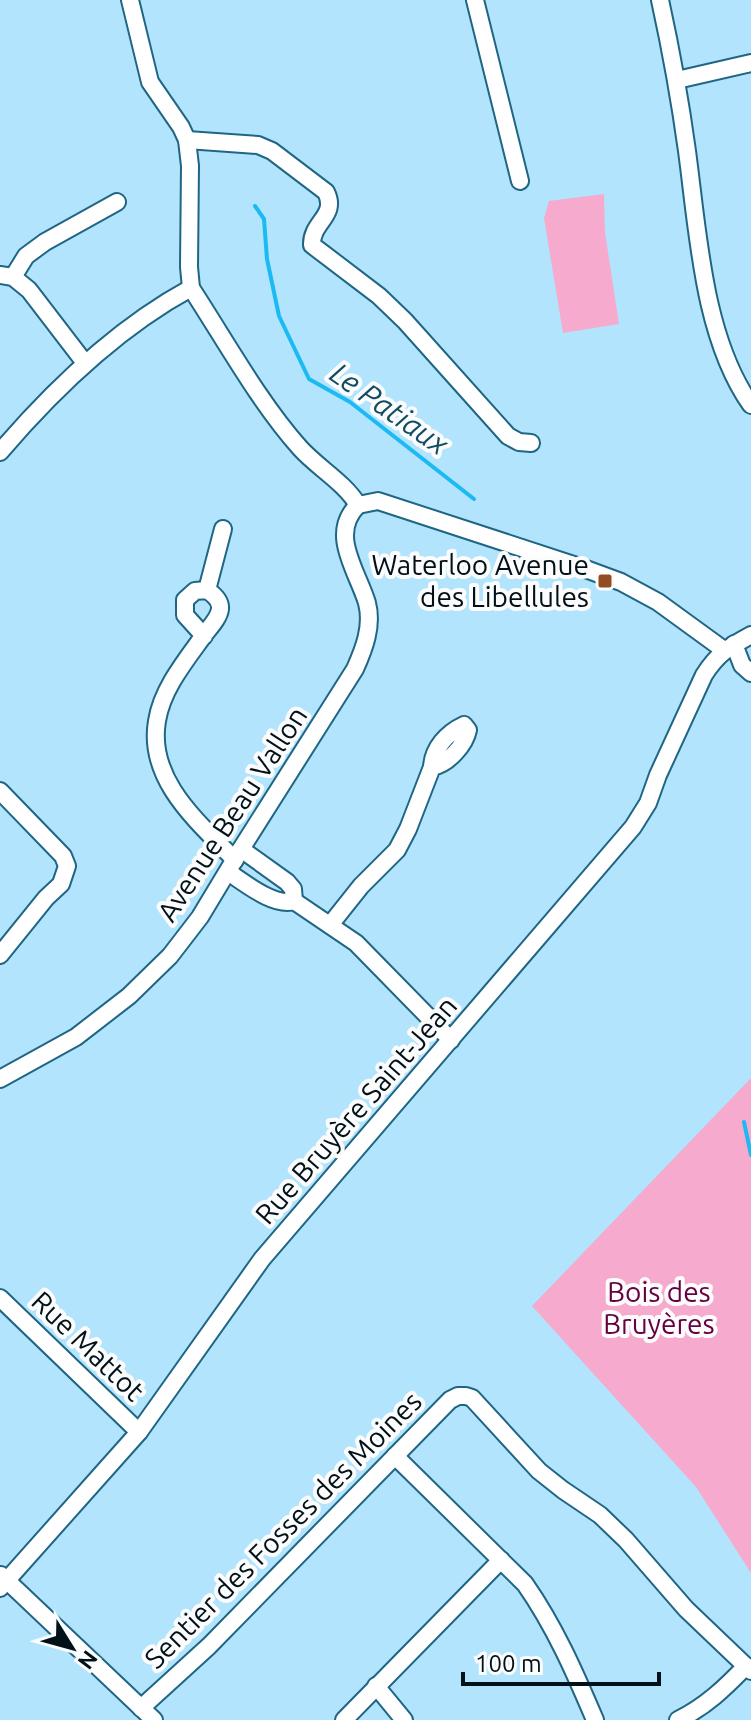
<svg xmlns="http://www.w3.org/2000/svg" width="751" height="1720" font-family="Ubuntu,sans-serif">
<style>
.green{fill:#f6abce}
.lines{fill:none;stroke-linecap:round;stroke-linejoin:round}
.stream{stroke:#1cbaf3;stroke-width:4}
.minor-casing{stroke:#1f6684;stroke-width:20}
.minor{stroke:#fff;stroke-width:16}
.poi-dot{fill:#914c21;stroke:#fcfcfc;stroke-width:3}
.labels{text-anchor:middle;stroke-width:8;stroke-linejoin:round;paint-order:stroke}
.poi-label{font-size:28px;fill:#011119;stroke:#fcfcfc;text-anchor:end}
.street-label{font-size:28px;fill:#011119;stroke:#fcfcfc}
.park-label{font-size:28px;fill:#650140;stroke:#fcfcfc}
.water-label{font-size:30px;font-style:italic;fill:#124c63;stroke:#fcfcfc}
</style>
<rect width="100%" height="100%" fill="#b2e4fd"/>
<g class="green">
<path d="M 604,194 L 605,232 L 619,324 L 563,333 L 544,218 L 549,201 Z"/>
<path d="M 751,1078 L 751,1573 L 696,1487 L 532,1306 Z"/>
</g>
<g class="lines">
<g class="stream">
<path d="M 255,206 L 264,219 L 267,259 L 279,316 L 309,379 L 350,402 L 474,499"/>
<path d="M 744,1122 L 751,1155"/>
</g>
<g class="minor-casing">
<g id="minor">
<path d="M 130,0 L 150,82 L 181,127 L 187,140 L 190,166 L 189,267 L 191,288 C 225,340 259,402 300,448 C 318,468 344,482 358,505"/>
<path d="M 475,0 L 520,181"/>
<path d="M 660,0 C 671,50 680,100 687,151 C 698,232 703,337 751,405"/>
<path d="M 677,80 L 751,63"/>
<path d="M 187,140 L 258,145 L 272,151 L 326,192 C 338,216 311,222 312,245 L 379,296 L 405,321 L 508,436 L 519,442 L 531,443"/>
<path d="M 0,275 L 13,277 L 29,290 L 85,363"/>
<path d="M 13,277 L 26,256 L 45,242 L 117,202"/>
<path d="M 0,452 C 53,390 119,327 191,288"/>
<path d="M 358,505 L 378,501 L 583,568 L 621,582 L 658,602 L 724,650"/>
<path d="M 207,590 L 223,529"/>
<path d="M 204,636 L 185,615 L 185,600 L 195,591 L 207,590 C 213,594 221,600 220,609 C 219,618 210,627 204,635 C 186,660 162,689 157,721 C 147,780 198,822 235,860"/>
<path d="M 734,644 L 742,665 L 751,673"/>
<path d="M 0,791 L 63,856 L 67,866 L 61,884 L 46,898 L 0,955"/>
<path d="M 228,872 C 245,883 274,907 294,901 L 293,889 L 287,882 L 241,849"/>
<path d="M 294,901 L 356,943 L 451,1040"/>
<path d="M 330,925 L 361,886 L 397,850 L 408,829 L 432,767 C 448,764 465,745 468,730 L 464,725 C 447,733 433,748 432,767"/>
<path d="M 0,1079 L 76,1037 L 129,996 L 170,956 L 200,917 L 241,849 L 355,669 C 364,649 373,626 367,603 C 358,572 328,534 358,505"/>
<path d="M 0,1298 L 139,1432"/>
<path d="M 395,1456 L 525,1584 C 555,1627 575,1673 595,1720"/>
<path d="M 1,1575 L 154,1720"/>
<path d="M 0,1588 L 139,1432 L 262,1259 L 633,827 L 648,803 L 658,775 L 704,675 C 718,653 729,647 751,635"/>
<path d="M 376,1686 L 404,1720"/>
<path d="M 141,1708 L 209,1646 L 450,1400 L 458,1396 L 466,1396 L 472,1398 L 539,1471 L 563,1490 L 600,1515 L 626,1540 L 686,1609 L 751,1671"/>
<path d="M 344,1720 L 501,1560"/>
<path d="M 678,1720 C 705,1707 726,1687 746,1666"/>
</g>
</g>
<use href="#minor" class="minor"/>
</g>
<rect class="poi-dot" x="597" y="573" width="16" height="16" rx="4"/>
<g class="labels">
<g class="poi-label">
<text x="589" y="575">Waterloo Avenue<tspan x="589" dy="32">des Libellules</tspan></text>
</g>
<g class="street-label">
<text transform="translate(232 814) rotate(-57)" y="10">Avenue Beau Vallon</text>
<text transform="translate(356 1110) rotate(-49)" y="10">Rue Bruyère Saint-Jean</text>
<text transform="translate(88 1346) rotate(44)" y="10">Rue Mattot</text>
<text transform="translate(283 1530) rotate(-45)" y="10">Sentier des Fosses des Moines</text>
</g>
<g class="park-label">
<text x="659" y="1302">Bois des<tspan x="659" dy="32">Bruyères</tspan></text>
</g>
<g class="water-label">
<text transform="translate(389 409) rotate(35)" y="10">Le Patiaux</text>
</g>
</g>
<g transform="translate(72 1648) rotate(127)" stroke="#fcfcfc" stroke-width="6" paint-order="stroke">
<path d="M0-6L14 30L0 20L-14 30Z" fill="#011119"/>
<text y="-12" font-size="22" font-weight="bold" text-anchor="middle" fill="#011119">N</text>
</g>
<path d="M463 1672v12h196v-12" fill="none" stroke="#011119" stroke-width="4"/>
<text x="475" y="1672" font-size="24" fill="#011119" stroke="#fcfcfc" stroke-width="6" paint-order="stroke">100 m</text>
</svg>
